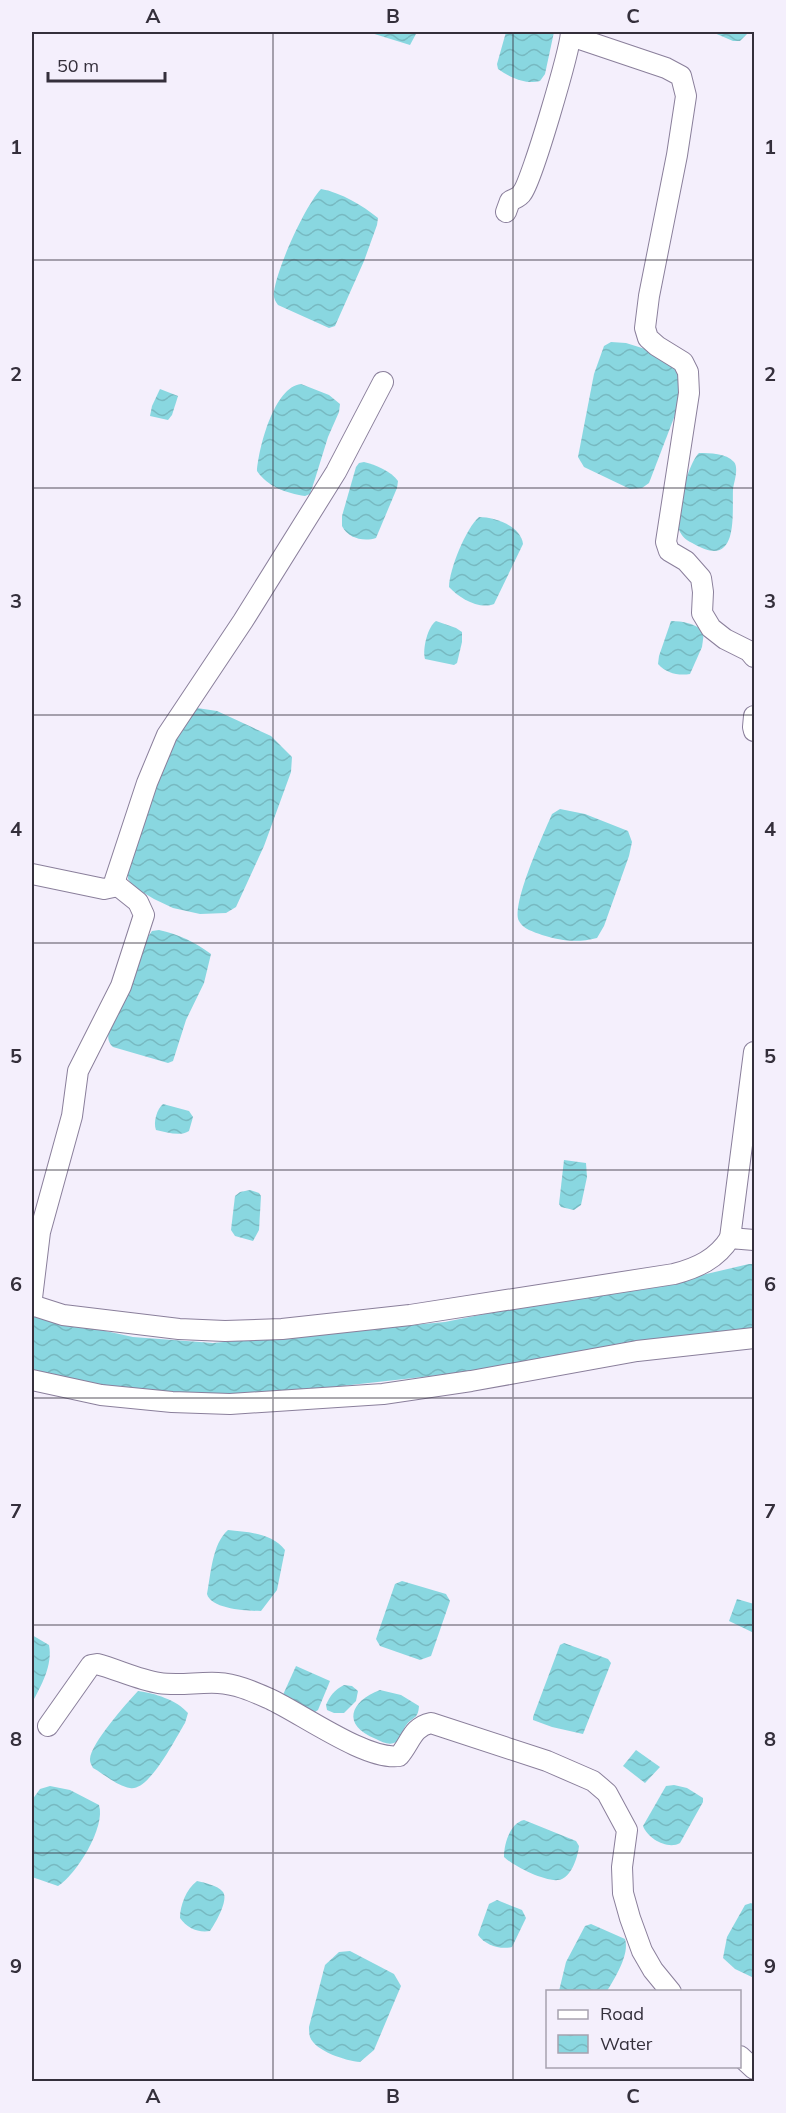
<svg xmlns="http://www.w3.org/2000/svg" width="786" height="2113" font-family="Mulish,sans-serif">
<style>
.water{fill:url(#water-waves)}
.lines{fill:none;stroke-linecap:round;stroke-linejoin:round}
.minor-casing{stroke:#8a7f9b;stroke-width:22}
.minor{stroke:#fff;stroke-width:20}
.grid{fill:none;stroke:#342f3b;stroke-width:1.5;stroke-opacity:0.55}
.neatline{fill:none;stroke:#342f3b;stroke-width:2}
.grid-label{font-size:20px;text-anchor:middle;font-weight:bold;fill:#342f3b}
</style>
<defs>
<pattern id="water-waves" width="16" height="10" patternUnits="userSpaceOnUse" patternTransform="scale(1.5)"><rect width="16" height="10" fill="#89d7e0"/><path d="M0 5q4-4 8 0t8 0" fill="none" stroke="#77b9c1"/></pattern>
</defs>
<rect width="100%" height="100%" fill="#f4effc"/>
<g class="water">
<path d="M 368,32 L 417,32 L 410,45 Z"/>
<path d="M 506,32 L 554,32 L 545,74 L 540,81 C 527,85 509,77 498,69 L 497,64 Z"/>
<path d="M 712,32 L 749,32 L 740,41 L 733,41 Z"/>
<path d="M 321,189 C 342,193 362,205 378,218 L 377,225 L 364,261 L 335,326 L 329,328 L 278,305 C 275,301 273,297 274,292 C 277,268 305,206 321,189 Z"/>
<path d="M 611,342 L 626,343 L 658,353 L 681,371 L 680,402 L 649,483 L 642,488 L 630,489 L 584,467 L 578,457 L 594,374 L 604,346 Z"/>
<path d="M 301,384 L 329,395 L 340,404 L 339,412 L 328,437 L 315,479 L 310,494 L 305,496 C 286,493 268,487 257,471 C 259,447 274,387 301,384 Z"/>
<path d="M 160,389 L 178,396 L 172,415 L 168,420 L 150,416 L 152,406 Z"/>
<path d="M 699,453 C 710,453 726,453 734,462 C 739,468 734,482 733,489 C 732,516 739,570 694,544 C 688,541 683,538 680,532 C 673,518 688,463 699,453 Z"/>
<path d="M 364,462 C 376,465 391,471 398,481 L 397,488 L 376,538 C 363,542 348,538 342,526 L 342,516 L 356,467 L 359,463 Z"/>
<path d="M 479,517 C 495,517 521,526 523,544 L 494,604 C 479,610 459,598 449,587 C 449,570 466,528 479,517 Z"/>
<path d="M 436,621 L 456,628 L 462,632 L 462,642 L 457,663 L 454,665 L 425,659 C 422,649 428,626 436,621 Z"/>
<path d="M 671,621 C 682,621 697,624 704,632 L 702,647 L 690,674 C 678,676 666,673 658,664 L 659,656 Z"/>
<path d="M 197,708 L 217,711 L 271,736 L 292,757 L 291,772 L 264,846 L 236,907 L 226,913 L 200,914 L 173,908 L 154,899 L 134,887 L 128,879 L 128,871 C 138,839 148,808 159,777 C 169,751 176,728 197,708 Z"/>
<path d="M 560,809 L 585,814 L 628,831 L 632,842 L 629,856 L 604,926 L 597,938 C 577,943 562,941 542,935 C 534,932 523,929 519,921 C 511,904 544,833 552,814 Z"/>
<path d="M 159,930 C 178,934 195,942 211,954 L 204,983 L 186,1020 L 173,1061 L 168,1063 L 113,1047 C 107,1041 108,1037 109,1028 L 145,941 L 152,931 Z"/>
<path d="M 163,1104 L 189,1111 L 193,1117 L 189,1131 C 180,1137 167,1132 156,1130 C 153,1122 157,1109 163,1104 Z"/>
<path d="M 564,1160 L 586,1163 L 587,1177 L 581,1205 L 574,1210 L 561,1207 L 559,1204 Z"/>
<path d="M 250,1190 L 259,1193 L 261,1196 L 259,1230 L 253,1241 L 235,1236 L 231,1230 L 235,1196 L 240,1192 Z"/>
<path d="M 749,1264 L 754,1264 L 754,1340 L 207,1401 L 32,1380 L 32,1315 L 133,1337 L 213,1343 L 445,1322 L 504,1310 L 655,1286 Z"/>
<path d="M 228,1530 C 248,1532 272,1533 285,1550 L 277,1590 L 261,1611 C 247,1611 211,1609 207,1594 C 211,1574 212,1544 228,1530 Z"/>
<path d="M 402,1581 L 446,1594 L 450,1601 L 431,1656 L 420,1660 L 380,1646 L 376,1639 L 395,1584 Z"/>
<path d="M 737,1599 L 754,1604 L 754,1633 L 729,1621 Z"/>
<path d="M 32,1635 L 49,1645 C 53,1665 41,1686 32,1703 Z"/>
<path d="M 564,1643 L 608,1659 L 611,1663 L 583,1734 L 552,1727 L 533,1720 L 533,1717 L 560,1645 Z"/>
<path d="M 296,1666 L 330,1681 L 318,1710 L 315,1712 L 282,1697 Z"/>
<path d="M 344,1685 L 352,1686 L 358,1691 L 356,1701 L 344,1713 L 334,1713 L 327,1710 L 326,1705 C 330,1696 334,1690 344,1685 Z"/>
<path d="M 380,1690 L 401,1695 L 419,1706 C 418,1719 414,1716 407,1724 C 402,1729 402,1740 394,1743 C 388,1745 382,1742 376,1739 C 341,1725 350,1701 380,1690 Z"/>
<path d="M 138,1691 C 154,1693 177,1700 188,1713 L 185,1723 C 175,1739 149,1792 130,1788 C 117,1786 104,1774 93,1768 C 91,1764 90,1763 90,1759 C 91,1743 126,1704 138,1691 Z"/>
<path d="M 636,1750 L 660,1767 L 645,1783 L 623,1766 Z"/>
<path d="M 674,1785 L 687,1788 L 703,1798 L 703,1802 L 680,1843 C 668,1850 648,1839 643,1826 L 666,1786 Z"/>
<path d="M 50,1786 L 70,1790 L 99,1805 C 106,1827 76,1875 58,1886 L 32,1877 L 32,1800 L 40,1789 Z"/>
<path d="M 524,1820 L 576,1841 L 579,1846 C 578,1856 572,1875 562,1879 C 550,1885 513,1866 504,1857 C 504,1844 510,1823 524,1820 Z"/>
<path d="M 197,1881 C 205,1883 217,1885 223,1892 C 229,1900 215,1924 210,1931 C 198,1933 187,1928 180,1918 C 180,1906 186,1889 197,1881 Z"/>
<path d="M 497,1900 L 522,1910 L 526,1918 L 512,1947 C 500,1950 485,1945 478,1935 L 489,1904 Z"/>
<path d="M 751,1903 L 754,1905 L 754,1978 L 735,1969 L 723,1958 L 727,1937 L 745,1905 Z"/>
<path d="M 591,1924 L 625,1939 C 630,1954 615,1978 607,1991 L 559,1991 L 566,1962 L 585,1926 Z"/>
<path d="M 350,1951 L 394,1974 L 401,1986 L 374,2050 L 360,2062 C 346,2061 315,2051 310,2037 C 309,2033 309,2030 309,2027 L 325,1965 L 339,1952 Z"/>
</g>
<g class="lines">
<g class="minor-casing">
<g id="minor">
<path d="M 571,36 L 666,68 L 681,76 L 686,96 L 677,155 L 649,296 L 645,328 L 648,338 L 657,346 L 683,362 L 688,372 L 689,393 L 666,542 L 669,551 L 686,561 L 701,578 L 703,592 L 702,613 L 711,628 L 725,639 L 749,651 L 754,657"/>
<path d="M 506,212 L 510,201 C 514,199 520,197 522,193 C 532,181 570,50 571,32"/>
<path d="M 754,716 L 753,727 L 754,731"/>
<path d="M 32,874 L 104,889 L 118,886"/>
<path d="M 730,1238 L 754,1052"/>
<path d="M 32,1298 L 40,1232 L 72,1116 L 78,1071 L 121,986 L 144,915 L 138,902 L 118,886 L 115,880 L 147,783 L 167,735 L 243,621 L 336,472 L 383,382"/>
<path d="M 32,1306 L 38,1307 L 63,1315 L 179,1329 L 225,1331 L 282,1329 L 410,1315 L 674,1274 C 697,1268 717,1259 730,1238 L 754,1240"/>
<path d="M 32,1380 L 101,1395 L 172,1402 L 230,1404 L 383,1394 L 471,1381 L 637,1351 L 754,1338"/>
<path d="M 48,1726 L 91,1665 L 97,1664 C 116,1669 139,1680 159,1683 C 178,1686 198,1682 218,1683 C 237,1684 254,1692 270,1699 C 302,1714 367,1761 399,1756 C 411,1742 412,1727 431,1723 L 547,1761 L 593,1781 L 607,1793 L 627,1830 L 622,1867 L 623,1893 L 630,1918 L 642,1951 L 653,1970 L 671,1992"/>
<path d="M 740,2056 L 754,2069"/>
</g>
</g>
<use href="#minor" class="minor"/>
</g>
<path class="grid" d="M 273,32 L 273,2082M 513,32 L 513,2082M 32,260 L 754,260M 32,488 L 754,488M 32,715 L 754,715M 32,943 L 754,943M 32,1170 L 754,1170M 32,1398 L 754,1398M 32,1625 L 754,1625M 32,1853 L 754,1853"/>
<rect width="786" height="2113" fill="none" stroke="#f4effc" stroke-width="66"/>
<rect x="546" y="1990" width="195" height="78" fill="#f4effc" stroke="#a7a2af" stroke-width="1.5"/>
<rect x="558" y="2010" width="30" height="9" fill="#ffffff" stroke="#a7a2af" stroke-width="1.5"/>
<text x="600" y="2020" font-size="18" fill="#342f3b">Road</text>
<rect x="558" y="2035" width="30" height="18" fill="url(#water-waves)" stroke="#a7a2af" stroke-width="1.5"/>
<text x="600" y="2050" font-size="18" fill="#342f3b">Water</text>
<path d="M48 72v9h117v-9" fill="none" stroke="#342f3b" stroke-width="3"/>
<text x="57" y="72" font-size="18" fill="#342f3b" stroke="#f4effc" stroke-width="4.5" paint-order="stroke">50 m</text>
<rect x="33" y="33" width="720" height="2047" class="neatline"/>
<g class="grid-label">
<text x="153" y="23">A</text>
<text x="393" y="23">B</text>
<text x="633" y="23">C</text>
<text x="16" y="154">1</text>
<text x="770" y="154">1</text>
<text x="16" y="381">2</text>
<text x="770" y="381">2</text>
<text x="16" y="608">3</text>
<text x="770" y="608">3</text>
<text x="16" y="836">4</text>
<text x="770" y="836">4</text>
<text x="16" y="1063">5</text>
<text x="770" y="1063">5</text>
<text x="16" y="1291">6</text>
<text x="770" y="1291">6</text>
<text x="16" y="1518">7</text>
<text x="770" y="1518">7</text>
<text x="16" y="1746">8</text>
<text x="770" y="1746">8</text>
<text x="16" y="1973">9</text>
<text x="770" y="1973">9</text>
<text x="153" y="2103">A</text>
<text x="393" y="2103">B</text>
<text x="633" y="2103">C</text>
</g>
</svg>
